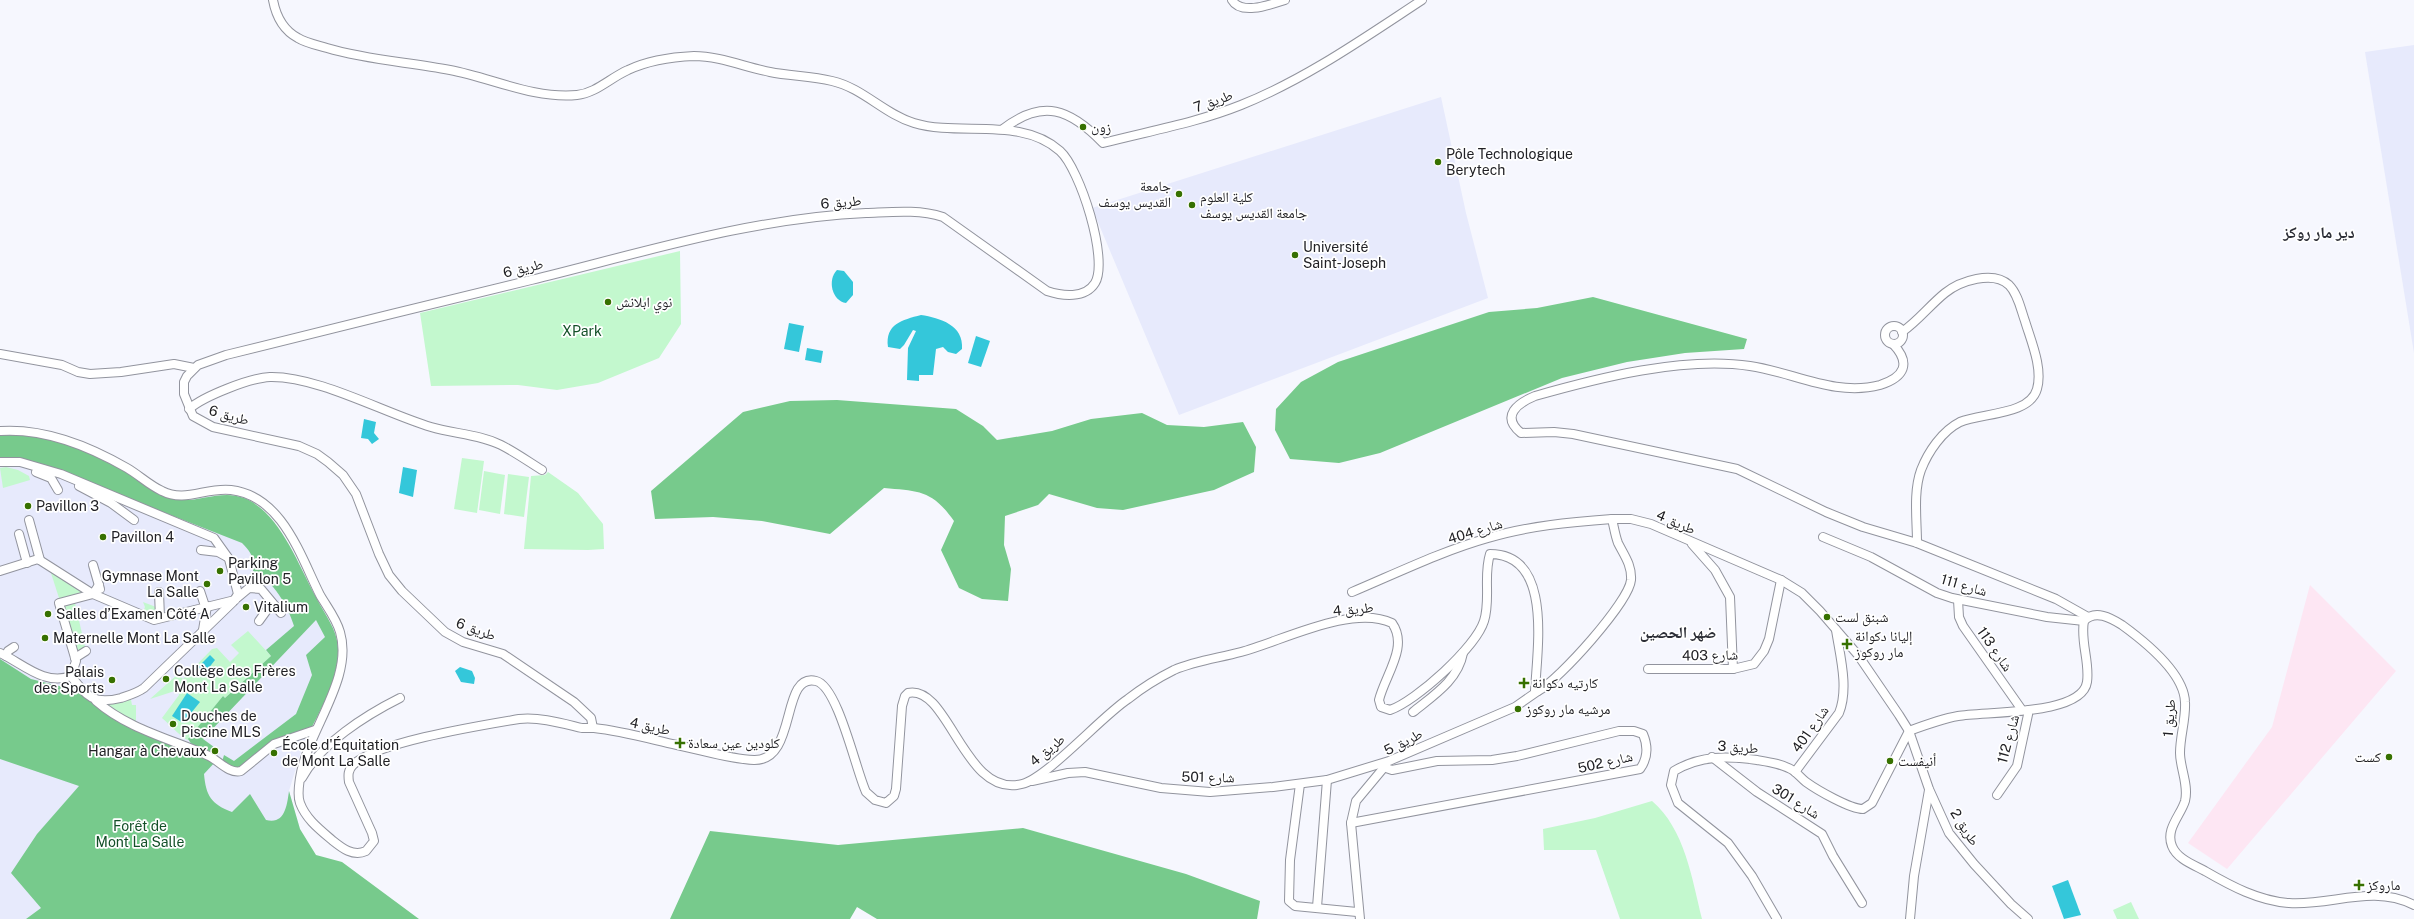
<svg xmlns="http://www.w3.org/2000/svg" width="2414" height="919" font-family="'Public Sans','Noto Naskh Arabic',sans-serif">
<style>
.built{fill:#e7eafc}
.industrial{fill:#fde6f3}
.green{fill:#c3f8ce}
.forest{fill:#77ca8c}
.water{fill:#34c7da}
.lines{fill:none;stroke-linecap:round;stroke-linejoin:round}
.minor-casing{stroke:#92949e;stroke-width:10}
.minor{stroke:#fff;stroke-width:8}
.poi-dot{fill:#377100;stroke:#fff;stroke-width:1.5}
.labels{text-anchor:middle;stroke-width:3.5;stroke-linejoin:round;paint-order:stroke}
.street-label{font-size:14px;fill:#212125;stroke:#fff}
.poi-label{font-size:14px;fill:#212125;stroke:#fff;text-anchor:start}
.park-label{font-size:14px;fill:#135028;stroke:#fff}
.quarter-label{font-size:16px;font-weight:bold;fill:#2c2e36;stroke:#fff}
</style>
<rect width="100%" height="100%" fill="#f6f7fe"/>
<g class="built">
<path d="M 2414,45 L 2414,353 L 2365,52 Z"/>
<path d="M 1441,97 L 1466,213 L 1488,298 L 1179,415 L 1092,208 Z"/>
<path d="M 0,434 L 170,498 L 191,499 L 209,496 L 235,495 L 246,498 L 263,510 L 288,543 L 335,631 L 338,648 L 337,665 L 328,694 L 303,745 L 289,791 L 300,829 L 161,919 L 0,919 Z"/>
</g>
<path class="industrial" d="M 2310,585 L 2396,671 L 2227,869 L 2188,843 L 2272,727 Z"/>
<g class="green">
<path d="M 680,251 L 681,324 L 659,358 L 598,383 L 557,390 L 518,385 L 431,386 L 420,313 Z"/>
<path d="M 462,458 L 484,461 L 477,513 L 454,509 Z"/>
<path d="M 6,467 L 18,470 L 29,476 L 30,480 L 3,488 L 0,468 Z"/>
<path d="M 484,471 L 505,475 L 500,514 L 479,510 Z"/>
<path d="M 548,472 L 578,493 L 603,524 L 604,549 L 588,550 L 524,549 L 531,476 L 545,475 Z"/>
<path d="M 508,474 L 529,477 L 524,517 L 504,514 Z"/>
<path d="M 50,570 L 86,593 L 60,601 Z"/>
<path d="M 143,602 L 156,607 L 158,619 L 142,614 L 145,607 Z"/>
<path d="M 75,603 L 86,651 L 76,658 L 63,607 Z"/>
<path d="M 248,631 L 271,656 L 225,698 L 223,696 L 188,740 C 182,738 169,724 162,718 L 179,695 L 178,690 L 150,699 L 178,674 L 183,679 L 212,649 L 217,648 L 230,662 L 239,653 L 231,645 Z"/>
<path d="M 130,695 L 132,705 L 136,705 L 136,725 L 102,702 Z"/>
<path d="M 1652,801 C 1685,829 1692,879 1702,919 L 1620,919 L 1596,850 L 1544,850 L 1543,829 L 1595,818 Z"/>
<path d="M 2131,902 L 2139,919 L 2117,919 L 2113,910 Z"/>
</g>
<g class="forest">
<path d="M 1593,297 L 1747,339 L 1744,349 L 1685,353 L 1627,362 L 1562,378 L 1380,453 L 1339,463 L 1290,459 L 1275,430 L 1276,409 L 1301,382 L 1338,362 L 1489,312 L 1537,308 Z"/>
<path d="M 837,400 L 956,409 L 983,426 L 997,440 L 1052,431 L 1091,419 L 1142,413 L 1167,425 L 1204,427 L 1243,422 L 1256,447 L 1254,472 L 1214,490 L 1123,510 L 1097,508 L 1049,494 L 1038,505 L 1005,516 L 1004,545 L 1011,569 L 1008,601 L 982,599 L 959,588 L 941,550 L 954,521 C 932,490 919,491 884,488 L 830,534 L 762,521 L 713,517 L 655,519 L 651,491 L 743,412 L 790,401 Z"/>
<path d="M 0,434 C 12,435 24,434 36,436 C 64,440 102,456 126,471 C 141,479 153,493 169,498 C 194,506 219,488 244,498 C 280,512 299,567 317,599 C 325,615 337,629 338,648 C 339,678 322,707 309,733 L 274,742 L 241,771 L 222,762 L 224,755 L 234,761 L 296,714 L 312,675 L 306,655 L 325,637 L 316,620 L 203,739 L 214,747 L 210,752 L 192,745 L 188,739 L 223,696 L 225,698 L 271,656 L 266,650 L 294,626 C 288,606 273,580 253,571 C 256,559 250,551 242,543 L 94,485 L 0,461 Z"/>
<path d="M 0,659 L 31,679 L 75,690 L 112,717 L 141,733 L 216,761 L 204,774 C 206,796 211,804 232,812 L 250,794 L 266,820 C 285,825 287,805 289,791 L 300,829 L 316,855 L 342,862 L 419,919 L 26,919 L 41,908 L 11,873 L 37,834 L 79,786 L 0,759 Z"/>
<path d="M 1023,828 L 1186,874 L 1260,901 L 1257,919 L 877,919 L 857,907 L 850,919 L 670,919 L 710,831 L 838,845 Z"/>
</g>
<g class="water">
<path d="M 837,270 L 844,271 L 853,282 L 853,295 L 846,303 C 832,301 827,280 837,270 Z"/>
<path d="M 921,315 C 940,318 964,325 962,349 L 956,354 L 948,352 L 943,347 L 936,349 L 933,375 L 919,375 L 919,381 L 907,380 L 908,348 L 916,331 L 913,330 L 904,345 L 900,349 L 888,347 C 885,324 902,320 921,315 Z"/>
<path d="M 789,323 L 804,326 L 799,352 L 784,349 Z"/>
<path d="M 976,336 L 990,341 L 981,367 L 968,363 Z"/>
<path d="M 807,348 L 823,351 L 821,363 L 805,360 Z"/>
<path d="M 364,419 L 376,422 L 374,433 L 379,439 L 372,444 L 368,439 L 361,438 Z"/>
<path d="M 403,467 L 417,470 L 413,497 L 399,493 Z"/>
<path d="M 210,655 L 215,660 L 204,674 L 198,667 Z"/>
<path d="M 460,667 L 472,671 L 475,678 L 474,684 L 461,682 L 455,671 Z"/>
<path d="M 187,693 L 200,702 L 183,723 L 172,716 Z"/>
<path d="M 2068,880 L 2081,915 L 2064,919 L 2052,886 Z"/>
</g>
<g class="lines">
<g class="minor-casing">
<g id="minor">
<path d="M 273,0 C 276,16 283,30 298,38 C 306,43 317,45 327,48 C 367,60 409,62 450,70 C 492,78 533,99 577,95 C 596,93 610,78 628,70 C 647,61 672,57 694,56 C 719,56 745,67 770,72 C 790,76 811,76 832,81 C 863,88 884,114 914,123 C 960,137 1021,116 1060,151 C 1080,169 1109,260 1095,283 C 1085,299 1062,296 1047,291 L 943,217 C 918,209 892,212 866,213 C 752,218 641,253 531,280 C 429,305 328,329 226,355 L 198,365 L 187,376 L 184,382 L 184,394 L 193,416 L 213,427 L 299,446 L 317,454 L 328,462 L 343,475 L 356,494 L 379,554 L 389,575 L 402,591 L 445,632 L 463,642 L 503,654 L 574,702 L 591,718 L 593,728"/>
<path d="M 1232,0 C 1241,16 1272,4 1285,0"/>
<path d="M 1003,129 C 1043,98 1070,109 1103,143 C 1149,131 1196,123 1241,105 C 1306,79 1364,38 1422,0"/>
<circle cx="1894" cy="335" r="9"/>
<path d="M 1902,332 C 1918,321 1930,305 1945,293 C 1960,281 1993,270 2009,285 C 2018,294 2021,310 2025,321 C 2031,341 2043,368 2037,389 C 2030,415 1982,413 1960,422 C 1942,431 1928,452 1921,470 C 1913,492 1917,520 1917,543"/>
<path d="M 1893,344 C 1911,363 1905,377 1880,385 C 1835,397 1793,372 1750,366 C 1684,356 1598,378 1535,396 C 1518,403 1500,416 1521,433 L 1554,432 L 1573,434 L 1737,469 L 1826,512 L 1863,527 L 1917,543 L 2056,599 L 2088,617"/>
<path d="M 0,354 L 62,365 L 78,372 L 90,374 L 121,372 L 174,364 L 194,368"/>
<path d="M 189,409 C 204,396 250,378 270,377 C 318,376 384,413 431,427 C 454,434 479,434 501,445 C 515,452 529,462 542,470"/>
<path d="M 0,431 C 44,428 89,446 127,468 C 139,475 149,485 162,491 C 185,503 206,487 231,490 C 282,496 300,555 320,595 C 327,607 336,618 340,632 C 354,679 307,731 300,778 C 299,786 297,795 300,803 C 306,819 319,829 332,840 C 342,848 353,857 366,851 L 374,841 L 372,833 L 349,782 C 348,775 348,770 353,765 C 375,742 484,725 519,719 C 541,717 561,723 582,728 C 586,728 590,728 594,728 C 622,731 650,739 677,745 C 702,750 729,759 754,760 C 798,761 780,672 816,681 C 838,686 856,771 866,792 L 875,800 L 886,803 L 894,796 L 896,789 L 902,706 L 905,696 L 908,693 C 949,684 964,799 1022,784 C 1047,778 1102,716 1128,699 C 1142,688 1158,678 1174,670 C 1195,661 1219,658 1241,652 C 1282,641 1352,604 1392,623 C 1409,647 1385,675 1379,700 L 1381,707 L 1390,710 C 1416,701 1476,647 1484,621 C 1491,599 1483,576 1490,554 C 1553,554 1537,649 1535,691 L 1538,691 C 1559,680 1629,602 1631,580 C 1632,565 1624,555 1618,543 C 1615,535 1614,527 1612,519 L 1631,519 L 1651,524 L 1781,580 L 1802,593 L 1820,611 L 1858,655 L 1899,715 L 1909,731 L 1929,789 L 1949,833 L 1974,864 L 2011,904 L 2028,919"/>
<path d="M 0,462 L 20,462 L 61,474 L 214,538 L 229,559 L 238,594 L 233,602 L 144,688 C 137,693 130,695 121,698 C 94,705 87,697 71,676 C 44,686 22,663 0,653"/>
<path d="M 36,472 L 51,478 L 58,490"/>
<path d="M 79,486 L 111,503 L 134,520"/>
<path d="M 29,520 L 40,560"/>
<path d="M 19,534 L 27,563"/>
<path d="M 1823,537 L 1871,557 L 1937,593 L 1952,598 L 2047,617 L 2084,621"/>
<path d="M 1692,544 L 1715,570 L 1730,597 L 1733,669"/>
<path d="M 201,550 L 218,552 L 227,557"/>
<path d="M 93,565 L 100,589"/>
<path d="M 0,571 L 38,559 L 93,594 L 154,620 L 235,600"/>
<path d="M 200,591 L 205,606"/>
<path d="M 159,592 L 160,618"/>
<path d="M 1352,592 C 1397,573 1442,551 1488,538 C 1527,526 1571,522 1612,519"/>
<path d="M 237,598 L 249,588 L 261,589 L 281,613"/>
<path d="M 1958,600 L 1959,617 L 1963,626 L 2022,710"/>
<path d="M 259,621 L 272,603"/>
<path d="M 203,630 L 207,606"/>
<path d="M 6,656 L 8,651 L 14,647"/>
<path d="M 75,658 L 86,651"/>
<path d="M 1648,669 L 1733,669 L 1754,664 L 1764,651 L 1769,639 L 1781,580"/>
<path d="M 71,676 L 76,661 L 59,603 L 93,594 L 99,585"/>
<path d="M 96,701 C 128,729 171,739 209,756 C 219,761 229,774 241,771 L 274,744 L 315,730"/>
<path d="M 1413,712 C 1434,695 1458,680 1463,653"/>
<path d="M 1909,731 C 1925,725 1941,719 1958,716 C 1985,711 2082,716 2087,682 C 2090,662 2080,641 2084,621 C 2095,609 2111,618 2122,625 C 2144,641 2184,673 2185,702 C 2186,719 2180,736 2180,753 C 2180,768 2189,785 2185,801 C 2181,815 2165,829 2172,846 C 2177,859 2194,865 2205,871 C 2231,886 2259,901 2289,903 C 2332,906 2372,884 2414,905"/>
<path d="M 1712,757 L 1757,792 L 1822,834 L 1833,856 L 1862,903"/>
<path d="M 1795,772 L 1839,713 C 1849,688 1840,656 1836,630"/>
<path d="M 302,778 C 320,744 366,715 400,698"/>
<path d="M 1032,781 L 1068,773 L 1085,772 L 1161,788 L 1210,792 L 1273,787 L 1327,780 L 1389,761 L 1515,707 L 1538,691"/>
<path d="M 1300,784 L 1290,860 L 1289,901 L 1295,906 L 1357,912"/>
<path d="M 1997,795 L 2017,766 L 2029,710"/>
<path d="M 1351,823 L 1640,769 C 1648,758 1648,746 1643,734 L 1634,731 L 1619,731 L 1517,756 L 1492,760 L 1437,761 L 1392,770 L 1383,767"/>
<path d="M 1317,907 L 1327,780"/>
<path d="M 1360,919 L 1351,823 L 1356,801 L 1386,765"/>
<path d="M 1777,919 L 1752,876 L 1728,843 L 1678,803 L 1671,785 L 1674,771 C 1701,755 1727,756 1757,760 C 1769,762 1783,764 1794,771 C 1798,774 1802,779 1806,782 C 1817,790 1850,809 1863,809 L 1872,803 L 1909,731"/>
<path d="M 1910,919 L 1914,876 L 1929,790"/>
</g>
</g>
<use href="#minor" class="minor"/>
</g>
<g class="poi-dot">
<circle cx="1083" cy="127" r="4"/>
<circle cx="1438" cy="162" r="4"/>
<circle cx="1179" cy="194" r="4"/>
<circle cx="1192" cy="205" r="4"/>
<circle cx="1295" cy="255" r="4"/>
<circle cx="608" cy="302" r="4"/>
<circle cx="28" cy="506" r="4"/>
<circle cx="103" cy="537" r="4"/>
<circle cx="220" cy="571" r="4"/>
<circle cx="207" cy="584" r="4"/>
<circle cx="246" cy="607" r="4"/>
<circle cx="48" cy="614" r="4"/>
<circle cx="1827" cy="617" r="4"/>
<circle cx="45" cy="638" r="4"/>
<path d="M1845 638h4v4h4v4h-4v4h-4v-4h-4v-4h4z"/>
<circle cx="166" cy="679" r="4"/>
<circle cx="112" cy="680" r="4"/>
<path d="M1522 677h4v4h4v4h-4v4h-4v-4h-4v-4h4z"/>
<circle cx="1518" cy="709" r="4"/>
<circle cx="173" cy="724" r="4"/>
<path d="M678 737h4v4h4v4h-4v4h-4v-4h-4v-4h4z"/>
<circle cx="215" cy="751" r="4"/>
<circle cx="274" cy="753" r="4"/>
<circle cx="2389" cy="757" r="4"/>
<circle cx="1890" cy="761" r="4"/>
<path d="M2357 879h4v4h4v4h-4v4h-4v-4h-4v-4h4z"/>
</g>
<g class="labels">
<g class="street-label">
<text transform="translate(1213 101) rotate(-20)" y="5">طريق 7</text>
<text transform="translate(841 202) rotate(-5)" y="5">طريق 6</text>
<text transform="translate(523 268) rotate(-14)" y="5">طريق 6</text>
<text transform="translate(229 415) rotate(15)" y="5">طريق 6</text>
<text transform="translate(1676 522) rotate(23)" y="5">طريق 4</text>
<text transform="translate(1475 531) rotate(-17)" y="5">شارع 404</text>
<text transform="translate(1964 585) rotate(16)" y="5">شارع 111</text>
<text transform="translate(1353 609) rotate(-6)" y="5">طريق 4</text>
<text transform="translate(476 629) rotate(20)" y="5">طريق 6</text>
<text transform="translate(1995 649) rotate(55)" y="5">شارع 113</text>
<text transform="translate(1710 655) rotate(-1)" y="5">شارع 403</text>
<text transform="translate(2169 718) rotate(-86)" y="5">طريق 1</text>
<text transform="translate(650 726) rotate(12)" y="5">طريق 4</text>
<text transform="translate(1810 729) rotate(-55)" y="5">شارع 401</text>
<text transform="translate(2008 739) rotate(-75)" y="5">شارع 112</text>
<text transform="translate(1403 742) rotate(-27)" y="5">طريق 5</text>
<text transform="translate(1738 747) rotate(4)" y="5">طريق 3</text>
<text transform="translate(1047 750) rotate(-40)" y="5">طريق 4</text>
<text transform="translate(1605 762) rotate(-13)" y="5">شارع 502</text>
<text transform="translate(1208 777) rotate(1)" y="5">شارع 501</text>
<text transform="translate(1796 801) rotate(32)" y="5">شارع 301</text>
<text transform="translate(1965 827) rotate(57)" y="5">طريق 2</text>
</g>
<g class="poi-label">
<text x="1091" y="132">زون</text>
<text x="1446" y="159">Pôle Technologique<tspan x="1446" dy="16">Berytech</tspan></text>
<text x="1171" y="191" text-anchor="end">جامعة<tspan x="1171" dy="16">القديس يوسف</tspan></text>
<text x="1200" y="202">كلية العلوم<tspan x="1200" dy="16">جامعة القديس يوسف</tspan></text>
<text x="1303" y="252">Université<tspan x="1303" dy="16">Saint-Joseph</tspan></text>
<text x="616" y="307">نوي ابلانش</text>
<text x="36" y="511">Pavillon 3</text>
<text x="111" y="542">Pavillon 4</text>
<text x="228" y="568">Parking<tspan x="228" dy="16">Pavillon 5</tspan></text>
<text x="199" y="581" text-anchor="end">Gymnase Mont<tspan x="199" dy="16">La Salle</tspan></text>
<text x="254" y="612">Vitalium</text>
<text x="56" y="619">Salles d’Examen Côté A</text>
<text x="1835" y="622">شبنق لست</text>
<text x="1855" y="641">إليانا دكوانة<tspan x="1855" dy="16">مار روكوز</tspan></text>
<text x="53" y="643">Maternelle Mont La Salle</text>
<text x="174" y="676">Collège des Frères<tspan x="174" dy="16">Mont La Salle</tspan></text>
<text x="104" y="677" text-anchor="end">Palais<tspan x="104" dy="16">des Sports</tspan></text>
<text x="1532" y="688">كارتيه دكوانة</text>
<text x="1526" y="714">مرشيه مار روكوز</text>
<text x="181" y="721">Douches de<tspan x="181" dy="16">Piscine MLS</tspan></text>
<text x="688" y="748">كلودين عين سعادة</text>
<text x="282" y="750">École d'Équitation<tspan x="282" dy="16">de Mont La Salle</tspan></text>
<text x="207" y="756" text-anchor="end">Hangar à Chevaux</text>
<text x="2381" y="762" text-anchor="end">كست</text>
<text x="1898" y="766">أنيفست</text>
<text x="2367" y="890">ماروكز</text>
</g>
<g class="park-label">
<text x="582" y="336">XPark</text>
<text x="140" y="831">Forêt de<tspan x="140" dy="16">Mont La Salle</tspan></text>
</g>
<g class="quarter-label">
<text x="2319" y="238">دير مار روكز</text>
<text x="1678" y="638">ضهر الحصين</text>
</g>
</g>
</svg>
